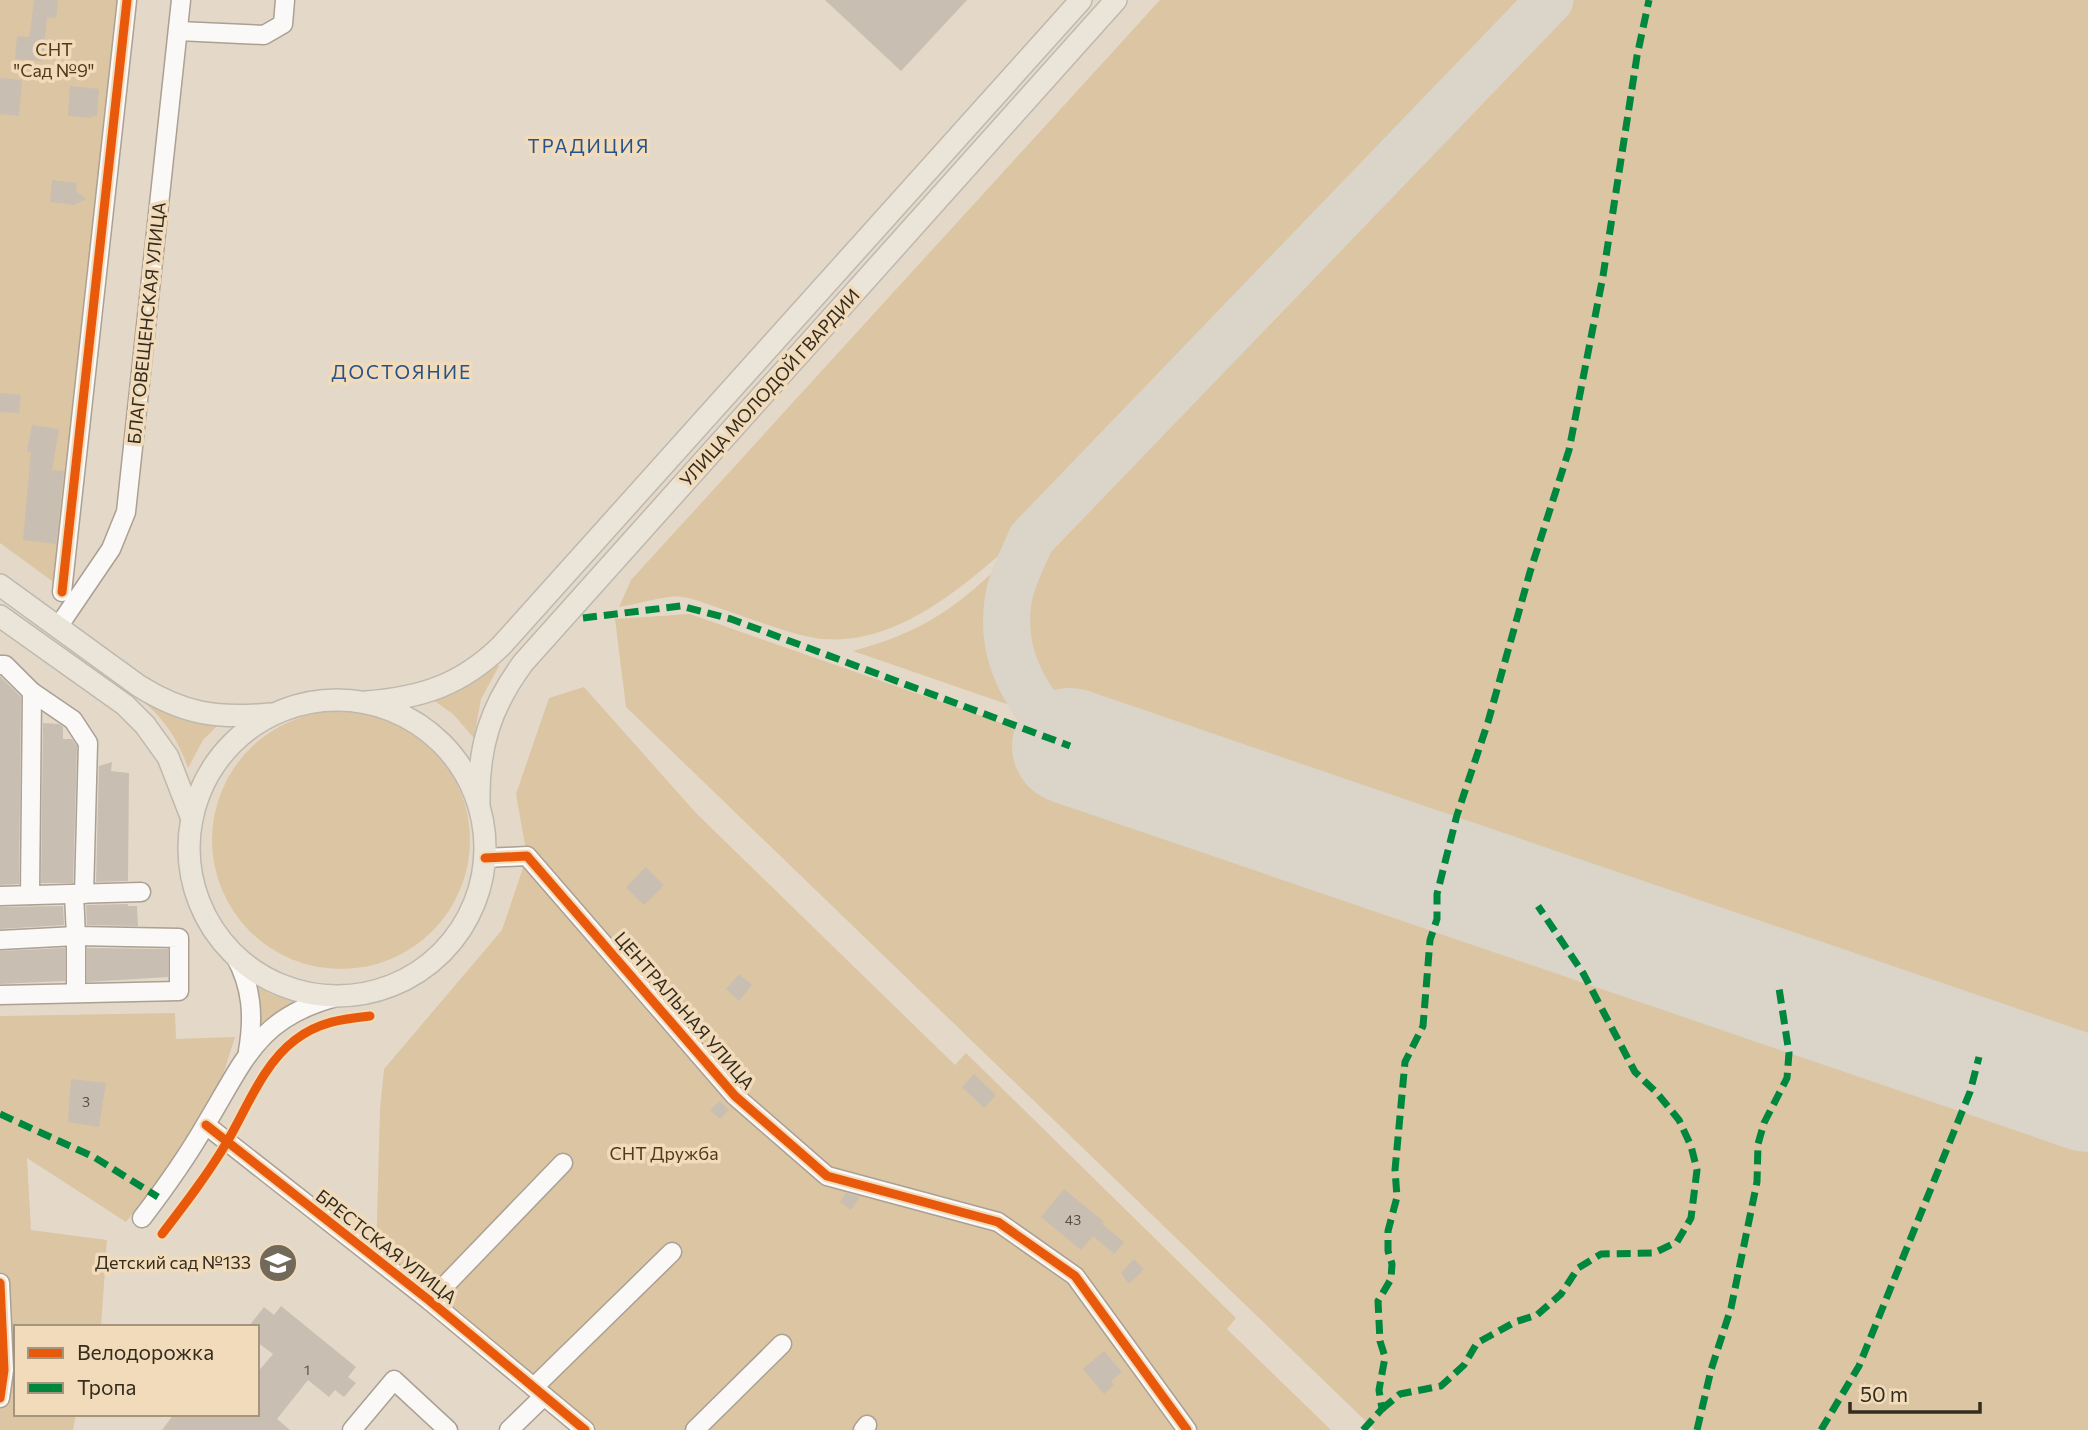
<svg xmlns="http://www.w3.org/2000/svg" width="2088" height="1430" font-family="Commissioner,sans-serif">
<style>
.green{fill:#dcc5a3}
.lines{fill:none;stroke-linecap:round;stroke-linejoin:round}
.taxiway{stroke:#dad4c9;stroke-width:47}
.runway{stroke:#dad4c9;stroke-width:116}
.building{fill:#c8bfb2}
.minor-casing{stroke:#aaa093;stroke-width:21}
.major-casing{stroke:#beb8ae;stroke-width:24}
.minor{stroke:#fbf9f7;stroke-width:18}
.major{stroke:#ebe4d8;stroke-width:21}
.quiet{stroke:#00873e;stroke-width:7;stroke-dasharray:14 7;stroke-linecap:butt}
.cycleway-casing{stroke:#f1dbbb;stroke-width:13}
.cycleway{stroke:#e8590c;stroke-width:9}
.labels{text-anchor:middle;stroke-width:7;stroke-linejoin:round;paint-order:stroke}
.number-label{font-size:14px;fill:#595144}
.park-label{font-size:18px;fill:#503a19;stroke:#f1dbbb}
.street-label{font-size:18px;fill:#342c1f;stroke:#f1dbbb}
.poi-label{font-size:18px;fill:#342c1f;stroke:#f1dbbb;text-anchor:end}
.neighbourhood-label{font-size:19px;letter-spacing:2px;fill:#255387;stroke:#f1dbbb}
</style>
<rect width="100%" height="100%" fill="#e4d9c8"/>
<g class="green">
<path d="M 0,0 L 125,0 L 59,586 L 0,543 Z"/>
<path d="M 1160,0 L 1519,0 L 1028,529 C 971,581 890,657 805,636 C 774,628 743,616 713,606 C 703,603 693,598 682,597 C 670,594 634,605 619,607 L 631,580 Z"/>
<path d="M 1570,0 L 2088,0 L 2088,1076 L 1095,735 C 1077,727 1052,718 1039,702 C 1010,664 1005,610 1026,567 C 1030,560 1037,553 1042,546 Z"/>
<path d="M 1008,558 C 997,595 987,634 1002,672 C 1007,685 1016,697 1024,710 L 853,651 C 923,632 956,608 1008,558 Z"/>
<path d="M 690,614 L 2088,1103 L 2088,1430 L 1375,1430 L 626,707 L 615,619 Z"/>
<path d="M 494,662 L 499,666 L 481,699 L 474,738 L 453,714 L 426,695 Z"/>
<path d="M 584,687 L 696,813 L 955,1065 L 966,1053 L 1236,1318 L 1227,1329 L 1331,1430 L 573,1430 L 376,1256 L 380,1109 L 384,1069 L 502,930 L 527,856 L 516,794 L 549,698 Z"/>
<path d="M 149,697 L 224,719 L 203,740 L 188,768 C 179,742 166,721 145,703 Z"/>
<circle cx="341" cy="840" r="129"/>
<path d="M 256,986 L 273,995 L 293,1002 L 259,1024 L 259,1005 Z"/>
<path d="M 175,1013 L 176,1039 L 235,1037 L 221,1081 L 168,1168 L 126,1222 L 27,1158 L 31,1230 L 107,1240 L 101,1327 L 16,1327 L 16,1414 L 76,1414 L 73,1430 L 0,1430 L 0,1016 Z"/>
</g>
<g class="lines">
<path class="taxiway" d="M 1070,746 C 1031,705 999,661 1008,601 C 1011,579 1023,559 1031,539 L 1550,0"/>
<path class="runway" d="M 1070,746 L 2088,1094"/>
</g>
<g class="building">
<path d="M 34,0 L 58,0 L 56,18 L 47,17 L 43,61 L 15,59 L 17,36 L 29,37 L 30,32 Z"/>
<path d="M 825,0 L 967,0 L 901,71 Z"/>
<path d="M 0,78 L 22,80 L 19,116 L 0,114 Z"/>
<path d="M 70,86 L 99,89 L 97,116 L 92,116 L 92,118 L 68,116 Z"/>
<path d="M 52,180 L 77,183 L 76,191 L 86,199 L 74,205 L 50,202 Z"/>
<path d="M 0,393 L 21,395 L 19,413 L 0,412 Z"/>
<path d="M 32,425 L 59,429 L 52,470 L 64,471 L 56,544 L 23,540 L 31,452 L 27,451 Z"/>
<path d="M 0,676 L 21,697 L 19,884 L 0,885 Z"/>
<path d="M 43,723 L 59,724 L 63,727 L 63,739 L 72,739 L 77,746 L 73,883 L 41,883 Z"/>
<path d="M 112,762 L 111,771 L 129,773 L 128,881 L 96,882 L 99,766 Z"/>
<path d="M 646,867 L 664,885 L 644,905 L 626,887 Z"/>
<path d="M 128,904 L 128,906 L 137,906 L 138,926 L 87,925 L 86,905 Z"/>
<path d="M 63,906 L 64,925 L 0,929 L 0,907 Z"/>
<path d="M 65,948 L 65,981 L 0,984 L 0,951 Z"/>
<path d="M 87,948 L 168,949 L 168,977 L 87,982 Z"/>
<path d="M 739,974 L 752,985 L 739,1001 L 726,989 Z"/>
<path d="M 974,1074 L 996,1095 L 984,1108 L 962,1087 Z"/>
<path d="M 71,1079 L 106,1083 L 99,1127 L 68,1122 Z"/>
<path d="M 720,1101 L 729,1110 L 720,1119 L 710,1110 Z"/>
<path d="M 1064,1189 L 1104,1222 L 1102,1224 L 1124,1242 L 1114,1254 L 1093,1236 L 1081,1250 L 1041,1217 Z"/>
<path d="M 846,1193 L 860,1197 L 851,1210 L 840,1202 Z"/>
<path d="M 1134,1259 L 1144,1269 L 1129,1284 L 1121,1273 Z"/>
<path d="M 281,1306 L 356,1367 L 348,1377 L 356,1383 L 344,1397 L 335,1390 L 329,1397 L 308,1380 L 277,1419 L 290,1430 L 162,1430 L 174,1414 L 257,1414 L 257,1373 L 273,1354 L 257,1342 L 257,1327 L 249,1326 L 264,1307 L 274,1315 Z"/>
<path d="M 1104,1351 L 1122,1372 L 1111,1381 L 1114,1385 L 1104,1394 L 1083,1369 Z"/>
</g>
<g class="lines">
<g class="minor-casing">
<g id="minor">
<path d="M 178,31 L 264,35 L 283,24 L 285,0"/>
<path d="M 62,592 L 127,0"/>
<path d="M 58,627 L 111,549 L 126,512 L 181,0"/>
<path d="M 0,665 L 5,665 L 32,692 L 30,895"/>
<path d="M 32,692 L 73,720 L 88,743 L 84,894"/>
<path d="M 485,858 L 527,856 L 735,1096 L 827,1176 L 998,1222 L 1075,1276 L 1187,1430"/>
<path d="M 0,896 L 141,892"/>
<path d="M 0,940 L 76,936 L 76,993"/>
<path d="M 235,956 C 252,987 254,1016 248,1051"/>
<path d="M 0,995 L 179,991 L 179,938 L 76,936 L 74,894"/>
<path d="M 206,1125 L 430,1301 L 585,1430"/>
<path d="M 142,1218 C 165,1188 187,1157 206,1124 C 245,1060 257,1018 336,997"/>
<path d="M 0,1283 L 4,1370 L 0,1398"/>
<path d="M 430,1301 L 563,1163"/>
<path d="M 534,1387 L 672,1252"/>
<path d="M 352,1430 L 394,1380 L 448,1430"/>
<path d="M 509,1430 L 544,1396"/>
<path d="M 695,1430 L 782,1344"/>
<path d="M 863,1430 L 867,1425"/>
</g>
</g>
<g class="major-casing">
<g id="major">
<path d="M 0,585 L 139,686 C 184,714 217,719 270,714"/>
<path d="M 0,616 L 125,705 L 145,725 L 168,757 L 192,819"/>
<circle cx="337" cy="848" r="148"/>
<path d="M 366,702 C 421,698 461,685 501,646 L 1081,0"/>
<path d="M 479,803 C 478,747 490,708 523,663 L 1116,0"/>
</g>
</g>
<use href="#minor" class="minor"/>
<use href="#major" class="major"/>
<g class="quiet">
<path d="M 583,618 L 681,606 L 731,619 L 1070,746"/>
<path d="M 0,1114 L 94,1157 L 158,1197"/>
<path d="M 1382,1409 L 1400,1394 L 1441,1386 L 1464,1365 L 1477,1343 L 1515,1322 L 1537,1315 L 1561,1294 L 1578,1268 L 1601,1254 L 1654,1253 L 1677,1242 L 1691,1218 L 1697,1170 L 1691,1146 L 1679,1120 L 1657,1093 L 1635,1072 L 1583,973 L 1538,906"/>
<path d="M 1363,1430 L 1382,1409 L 1379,1390 L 1385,1357 L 1380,1341 L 1378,1301 L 1391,1279 L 1392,1264 L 1388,1251 L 1388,1231 L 1397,1197 L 1395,1170 L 1405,1062 L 1423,1026 L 1430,940 L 1437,919 L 1437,894 L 1457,815 L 1488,722 L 1530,572 L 1569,450 L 1603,276 L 1637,56 L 1649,0"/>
<path d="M 1697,1430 L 1711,1370 L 1731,1308 L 1757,1182 L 1758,1144 L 1764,1123 L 1787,1078 L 1789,1053 L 1779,988"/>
<path d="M 1821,1430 L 1859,1366 L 1970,1092 L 1979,1057"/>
</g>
<g class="cycleway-casing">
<g id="cycleway">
<path d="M 62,592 L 127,0"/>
<path d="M 485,858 L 527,856 L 735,1096 L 827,1176 L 998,1222 L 1075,1276 L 1187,1430"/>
<path d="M 206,1125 L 430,1301 L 585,1430"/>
<path d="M 162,1234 C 185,1204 208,1174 227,1142 C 247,1108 263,1064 295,1040 C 318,1022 342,1019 370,1016"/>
<path d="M 0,1283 L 4,1370 L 0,1398"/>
</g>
</g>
<use href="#cycleway" class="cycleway"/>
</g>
<defs>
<g id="school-disc" transform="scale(2.0125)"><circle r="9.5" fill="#72695a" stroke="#f1dbbb"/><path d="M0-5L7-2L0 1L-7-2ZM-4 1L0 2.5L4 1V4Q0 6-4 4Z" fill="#fff"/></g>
</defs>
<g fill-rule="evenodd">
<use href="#school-disc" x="278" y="1263"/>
</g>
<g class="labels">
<g class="number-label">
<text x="86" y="1107">3</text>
<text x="1073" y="1225">43</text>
<text x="307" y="1375">1</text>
</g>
<g class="park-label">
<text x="54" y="56">СНТ<tspan x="54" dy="21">"Сад №9"</tspan></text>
<text x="664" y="1160">СНТ Дружба</text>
</g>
<g class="street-label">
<text transform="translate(147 323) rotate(-84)" y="6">БЛАГОВЕЩЕНСКАЯ УЛИЦА</text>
<text transform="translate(770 388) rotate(-48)" y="6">УЛИЦА МОЛОДОЙ ГВАРДИИ</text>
<text transform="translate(684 1011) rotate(49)" y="6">ЦЕНТРАЛЬНАЯ УЛИЦА</text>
<text transform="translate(386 1247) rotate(38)" y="6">БРЕСТСКАЯ УЛИЦА</text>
</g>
<g class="poi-label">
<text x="251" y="1269">Детский сад №133</text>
</g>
<g class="neighbourhood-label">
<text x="589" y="153">ТРАДИЦИЯ</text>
<text x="402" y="379">ДОСТОЯНИЕ</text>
</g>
</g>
<rect x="14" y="1325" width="245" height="91" fill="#f1dbbb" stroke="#a5957d" stroke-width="2"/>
<rect x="28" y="1348" width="35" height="10" fill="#e8590c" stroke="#a5957d" stroke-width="2"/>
<text x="77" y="1360" font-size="21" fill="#342c1f">Велодорожка</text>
<rect x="28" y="1383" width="35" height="10" fill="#00873e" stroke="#a5957d" stroke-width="2"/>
<text x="77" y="1395" font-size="21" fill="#342c1f">Тропа</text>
<path d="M1850 1402v10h130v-10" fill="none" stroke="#342c1f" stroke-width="3.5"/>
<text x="1860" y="1402" font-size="21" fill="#342c1f" stroke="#f1dbbb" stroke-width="5" paint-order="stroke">50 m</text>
</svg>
